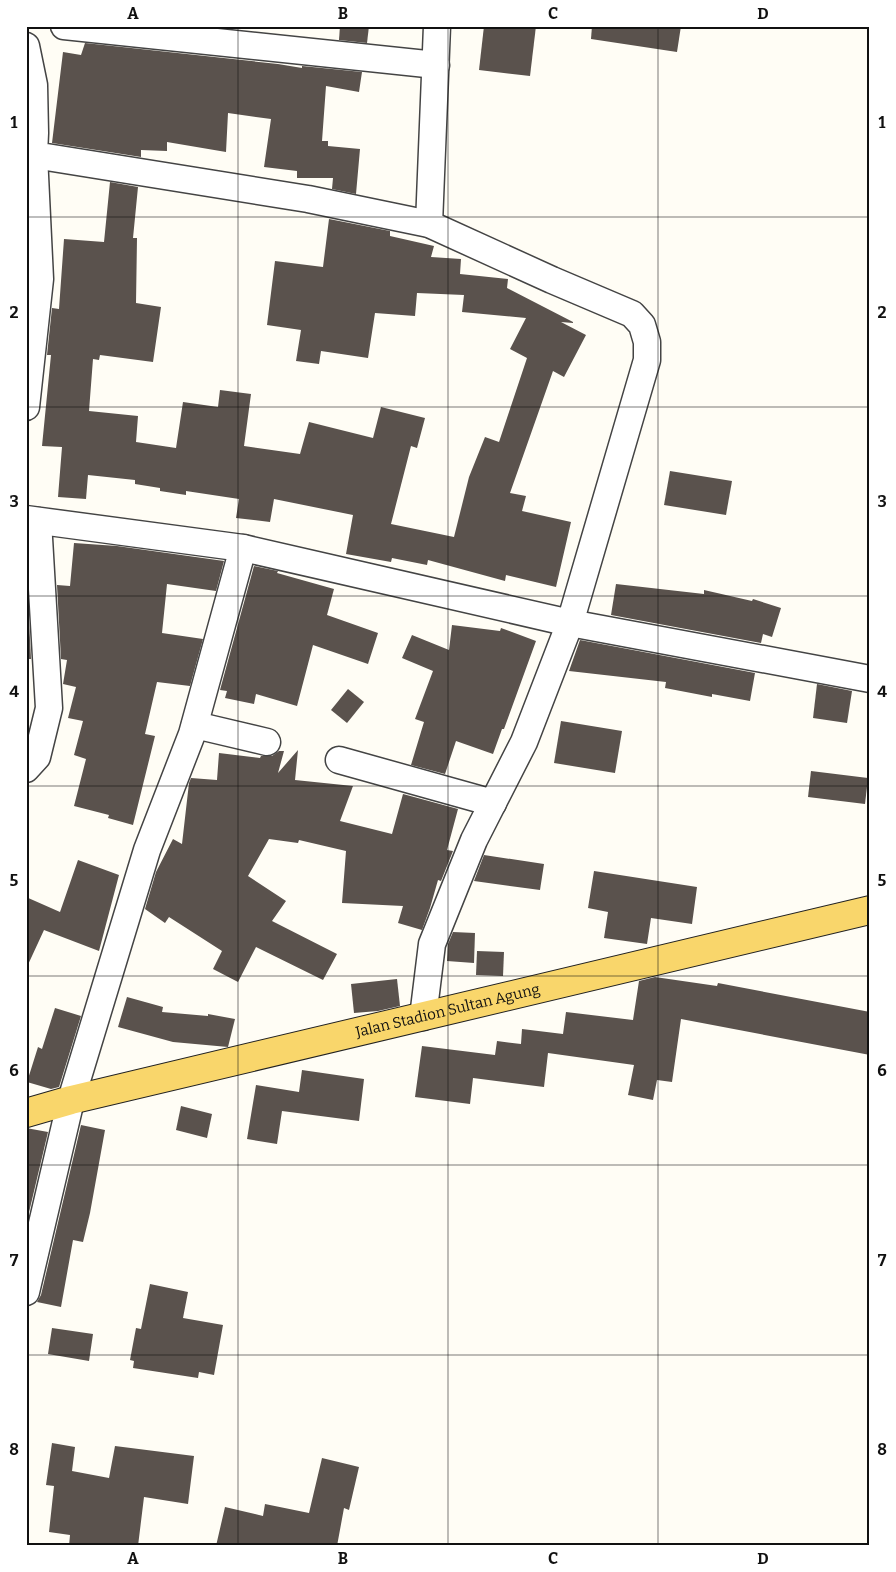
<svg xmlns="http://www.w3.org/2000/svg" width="896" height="1572" font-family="Bitter,serif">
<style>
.building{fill:#5a524d}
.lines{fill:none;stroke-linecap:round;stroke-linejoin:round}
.minor-casing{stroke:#444;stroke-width:29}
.major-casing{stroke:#222;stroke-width:30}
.minor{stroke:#fff;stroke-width:26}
.major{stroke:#f9d66b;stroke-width:28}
.grid{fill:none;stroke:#111;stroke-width:1;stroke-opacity:0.55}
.labels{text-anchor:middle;stroke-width:5;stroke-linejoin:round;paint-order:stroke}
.street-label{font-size:15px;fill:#111;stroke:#fff}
.neatline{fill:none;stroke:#111;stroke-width:2}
.grid-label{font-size:16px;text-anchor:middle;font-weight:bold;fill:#111}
</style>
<rect width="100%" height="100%" fill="#fffdf5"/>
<g class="building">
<path d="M 340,26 L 369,26 L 367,43 L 339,40 Z"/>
<path d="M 484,26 L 536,26 L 530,76 L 479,70 Z"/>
<path d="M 592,26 L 681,26 L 677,52 L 591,39 Z"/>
<path d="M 85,43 L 278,64 L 302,68 L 302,66 L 362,72 L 359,92 L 326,86 L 322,141 L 328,141 L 328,146 L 360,149 L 356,194 L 332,189 L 333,178 L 297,178 L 297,171 L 264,167 L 271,119 L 228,113 L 226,152 L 167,142 L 167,151 L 141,150 L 141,157 L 52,143 L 63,52 L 81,55 Z"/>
<path d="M 110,182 L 138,187 L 133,238 L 137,238 L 136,303 L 161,307 L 153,362 L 100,355 L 99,360 L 93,359 L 89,411 L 138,416 L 136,442 L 176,448 L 183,402 L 218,407 L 220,390 L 251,394 L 244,446 L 300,454 L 309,422 L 373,438 L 381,407 L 425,418 L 417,448 L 411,446 L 391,524 L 454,537 L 469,477 L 485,437 L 499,442 L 527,358 L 510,349 L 526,318 L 462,312 L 464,295 L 417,293 L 415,316 L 375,313 L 368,358 L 321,351 L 319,364 L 296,361 L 301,330 L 267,325 L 275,261 L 323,267 L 329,219 L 390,231 L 390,236 L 434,246 L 431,257 L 461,259 L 460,274 L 508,279 L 507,288 L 573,322 L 573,323 L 561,322 L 586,335 L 564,377 L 553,371 L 510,493 L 526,496 L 522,511 L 571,522 L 556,587 L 506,575 L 505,581 L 428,560 L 427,565 L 392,558 L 391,562 L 346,554 L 353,515 L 274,499 L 270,522 L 236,518 L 239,499 L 186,491 L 186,495 L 160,491 L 160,488 L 135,484 L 135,480 L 88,475 L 86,499 L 58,497 L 62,447 L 42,446 L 51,355 L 47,355 L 52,308 L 59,309 L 64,239 L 104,242 Z"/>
<path d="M 670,471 L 732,481 L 726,515 L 664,505 Z"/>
<path d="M 74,543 L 117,546 L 224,561 L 216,591 L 167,584 L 162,633 L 203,639 L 190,686 L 157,682 L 145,734 L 155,736 L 133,825 L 108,818 L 109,815 L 74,806 L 86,759 L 74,755 L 83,721 L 68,718 L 76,687 L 63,684 L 67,660 L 61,659 L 57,585 L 70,586 Z"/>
<path d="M 254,566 L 278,571 L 277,573 L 334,589 L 327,615 L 378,633 L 368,664 L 313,645 L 297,706 L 256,694 L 254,704 L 225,698 L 227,691 L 220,690 Z"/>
<path d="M 26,582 L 27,582 L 31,659 L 26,659 Z"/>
<path d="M 616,584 L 704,594 L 704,590 L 752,601 L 753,599 L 781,608 L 772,637 L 763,634 L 761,643 L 611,615 Z"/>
<path d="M 452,625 L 500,631 L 501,628 L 536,641 L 504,729 L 502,729 L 493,754 L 456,741 L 445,774 L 411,765 L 424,722 L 415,719 L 433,671 L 402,658 L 412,635 L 449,650 Z"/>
<path d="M 580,640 L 755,673 L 750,701 L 712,694 L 712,697 L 665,688 L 666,682 L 569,671 Z"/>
<path d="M 817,684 L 852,691 L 847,723 L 813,718 Z"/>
<path d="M 348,689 L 364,702 L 347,723 L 331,710 Z"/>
<path d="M 561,721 L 622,731 L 615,773 L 554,763 Z"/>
<path d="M 298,750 L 295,780 L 353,786 L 340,821 L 392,834 L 403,794 L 458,809 L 447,850 L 453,851 L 441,881 L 438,880 L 430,908 L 422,930 L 398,923 L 403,906 L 342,903 L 346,851 L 299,840 L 298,843 L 269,839 L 248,876 L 286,901 L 272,921 L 337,954 L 323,980 L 256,947 L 238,982 L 213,969 L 222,951 L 169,917 L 165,923 L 145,909 L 156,872 L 173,839 L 182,844 L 189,783 L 191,778 L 217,780 L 219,753 L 260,758 L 261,756 L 272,756 L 279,751 L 284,751 L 278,773 Z"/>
<path d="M 811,771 L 868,778 L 865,804 L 808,797 Z"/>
<path d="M 484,855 L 544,864 L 540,890 L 474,881 Z"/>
<path d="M 78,860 L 119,875 L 99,951 L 44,930 L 26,969 L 26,897 L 60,912 Z"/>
<path d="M 594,871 L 697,887 L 692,924 L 651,918 L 647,944 L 604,938 L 608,912 L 588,908 Z"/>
<path d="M 453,932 L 475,933 L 474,963 L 447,961 L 448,944 Z"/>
<path d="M 477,951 L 504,952 L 503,976 L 476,975 Z"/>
<path d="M 655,977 L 717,986 L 718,983 L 870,1012 L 870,1055 L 681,1019 L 672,1082 L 657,1080 L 653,1100 L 628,1095 L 634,1065 L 548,1053 L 544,1087 L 473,1078 L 470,1104 L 415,1097 L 422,1046 L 495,1055 L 497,1041 L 521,1044 L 522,1029 L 563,1034 L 566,1012 L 633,1020 L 639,981 Z"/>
<path d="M 397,979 L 400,1006 L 378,1011 L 354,1013 L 351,984 Z"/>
<path d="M 127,997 L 163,1007 L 162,1012 L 208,1016 L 208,1014 L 235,1019 L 228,1047 L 173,1042 L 118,1027 Z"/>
<path d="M 55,1008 L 81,1016 L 59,1087 L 51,1089 L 27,1082 L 38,1047 L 42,1049 Z"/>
<path d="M 302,1070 L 364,1079 L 359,1121 L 282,1111 L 277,1144 L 247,1139 L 256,1085 L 299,1092 Z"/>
<path d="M 181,1106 L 212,1114 L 207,1138 L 176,1130 Z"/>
<path d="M 81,1125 L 105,1130 L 90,1213 L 83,1242 L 73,1240 L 61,1307 L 37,1302 L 41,1295 Z"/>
<path d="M 26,1128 L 48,1132 L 26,1225 Z"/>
<path d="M 150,1284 L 188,1292 L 183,1318 L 223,1325 L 214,1375 L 199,1372 L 198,1378 L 133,1368 L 134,1361 L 130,1360 L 136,1328 L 141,1329 Z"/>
<path d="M 52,1328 L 93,1334 L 89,1361 L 48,1354 Z"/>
<path d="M 52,1443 L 75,1447 L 72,1471 L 109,1478 L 115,1446 L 194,1456 L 188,1504 L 144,1497 L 138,1546 L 69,1546 L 70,1535 L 49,1532 L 54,1486 L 46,1485 Z"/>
<path d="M 322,1458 L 359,1467 L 349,1510 L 344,1508 L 337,1546 L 216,1546 L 225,1507 L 263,1516 L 265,1504 L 309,1513 Z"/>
</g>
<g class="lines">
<g class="minor-casing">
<g id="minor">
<path d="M 64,26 L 436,65"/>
<path d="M 26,46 L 34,85 L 35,133 L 34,155 L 308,199 L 429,224 L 552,280 L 632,314 L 642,325 L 647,342 L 647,360 L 570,623 L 524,742 L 474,840 L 432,944 L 423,1017"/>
<path d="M 429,224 L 437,26"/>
<path d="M 26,407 L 40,279 L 34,155"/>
<path d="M 26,519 L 243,548 L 570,623 L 870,679"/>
<path d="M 195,725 L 267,742"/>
<path d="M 339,760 L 493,803"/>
<path d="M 26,769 L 37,757 L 49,708 L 38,521"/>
<path d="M 26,1292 L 71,1100 L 147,850 L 192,734 L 243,548"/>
</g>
</g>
<g class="major-casing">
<g id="major">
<path id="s1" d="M 26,1113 L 71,1100 L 870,910"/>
</g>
</g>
<use href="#minor" class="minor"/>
<use href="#major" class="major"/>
</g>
<path class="grid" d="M 238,26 L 238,1546M 448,26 L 448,1546M 658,26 L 658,1546M 26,217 L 870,217M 26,407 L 870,407M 26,596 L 870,596M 26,786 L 870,786M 26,976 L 870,976M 26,1165 L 870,1165M 26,1355 L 870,1355"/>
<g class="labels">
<g class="street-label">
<text dy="5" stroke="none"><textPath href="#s1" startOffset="434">Jalan Stadion Sultan Agung</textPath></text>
</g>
</g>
<rect width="896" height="1572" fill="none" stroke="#ffffff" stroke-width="55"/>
<rect x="28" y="28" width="840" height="1516" class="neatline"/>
<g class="grid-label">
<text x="133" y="19">A</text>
<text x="343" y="19">B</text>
<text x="553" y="19">C</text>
<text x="763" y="19">D</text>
<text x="14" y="128">1</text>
<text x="882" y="128">1</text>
<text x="14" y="318">2</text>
<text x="882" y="318">2</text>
<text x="14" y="507">3</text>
<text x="882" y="507">3</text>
<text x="14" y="697">4</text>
<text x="882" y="697">4</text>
<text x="14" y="886">5</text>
<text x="882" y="886">5</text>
<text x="14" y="1076">6</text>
<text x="882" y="1076">6</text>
<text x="14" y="1266">7</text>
<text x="882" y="1266">7</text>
<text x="14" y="1455">8</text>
<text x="882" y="1455">8</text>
<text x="133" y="1564">A</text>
<text x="343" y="1564">B</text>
<text x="553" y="1564">C</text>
<text x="763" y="1564">D</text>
</g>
</svg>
